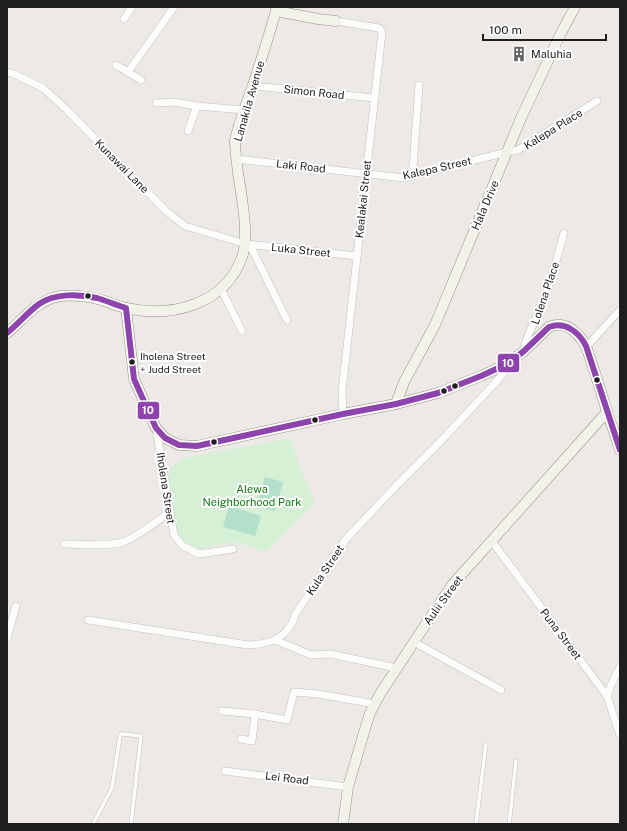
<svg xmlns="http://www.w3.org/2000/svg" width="627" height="831" font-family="'Public Sans',sans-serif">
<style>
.park{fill:#d5f0d4}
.pitch{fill:#b4e0cb}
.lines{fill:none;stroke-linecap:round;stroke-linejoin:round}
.lane-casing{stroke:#c3c2c1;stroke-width:4.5}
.street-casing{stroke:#c3c2c1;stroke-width:8}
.secondary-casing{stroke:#94947f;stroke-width:11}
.lane{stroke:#fcfcfb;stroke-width:3.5}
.street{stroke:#fcfcfb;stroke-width:7}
.secondary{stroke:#f3f2ea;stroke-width:10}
.bus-1-casing{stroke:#fff;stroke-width:9}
.bus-1{stroke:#8e44ad;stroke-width:6}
.bus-dot{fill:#1e1e1e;stroke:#fff;stroke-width:1.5}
.labels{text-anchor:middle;stroke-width:4;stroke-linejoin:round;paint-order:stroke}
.bus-label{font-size:10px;fill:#1e1e1e;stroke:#fff;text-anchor:start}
.poi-label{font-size:11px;fill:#1e1e1e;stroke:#fff;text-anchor:start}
.street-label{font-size:11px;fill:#1e1e1e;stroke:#fff}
.park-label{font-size:11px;fill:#117614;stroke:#fff}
.line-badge{stroke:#fff;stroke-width:1.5}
.badge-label{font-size:11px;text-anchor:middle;font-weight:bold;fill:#fff}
</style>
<rect width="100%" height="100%" fill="#ece9e6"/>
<path class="park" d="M 290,438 L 304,478 L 315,503 L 267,551 L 234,542 L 194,550 L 178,539 L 168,478 C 171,466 174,465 184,458 Z"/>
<g class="pitch">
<path d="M 265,477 L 283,482 L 275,511 L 256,506 Z"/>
<path d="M 229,506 L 261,516 L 255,536 L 223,527 Z"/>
</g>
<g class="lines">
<g class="lane-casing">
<g id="lane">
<path d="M 93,824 L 112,788 L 120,736 L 121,734 L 123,734 L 141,736 L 131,824"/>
<path d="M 476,824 L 486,744"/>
<path d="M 509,824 L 516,761"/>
</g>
</g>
<g class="street-casing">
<g id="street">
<path d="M 124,19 L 132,7"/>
<path d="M 336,21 L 379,28 L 382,32 L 342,391 L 343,414"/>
<path d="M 116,65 L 141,80"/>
<path d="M 7,72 L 14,74 L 43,88 L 66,109 L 166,211 L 185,226 L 246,244 L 357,256"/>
<path d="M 128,72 L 174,7"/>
<path d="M 253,86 L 375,98"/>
<path d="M 156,103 L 174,102 L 197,106"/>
<path d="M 188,131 L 197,106 L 244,110"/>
<path d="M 236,159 L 404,178 L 507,152 L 518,150 L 597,101"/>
<path d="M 404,177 L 413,168 L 419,85"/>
<path d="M 250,245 L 287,320"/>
<path d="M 221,289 L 242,331"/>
<path d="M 586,347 L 620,310"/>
<path d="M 524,351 C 525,337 537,318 542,305 C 551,282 557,257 564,233"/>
<path d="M 156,428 L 174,535 L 183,546 L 199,554 L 233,549"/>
<path d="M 491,540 L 607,696 L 620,735"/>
<path d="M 64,544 C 83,544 104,547 123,542 C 137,537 157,521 170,512"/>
<path d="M 88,620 L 248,645 C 264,645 282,640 291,625 C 293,622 294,617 296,613 L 346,539 L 396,486 L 438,444 L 497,381 L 504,372 L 507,364"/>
<path d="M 7,638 L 16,606"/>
<path d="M 275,640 L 311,655 L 330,654 L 397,668"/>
<path d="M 414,642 L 501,690"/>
<path d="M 607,696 L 611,685 L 620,667"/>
<path d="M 222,711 L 255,714 L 287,720 L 294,692 L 318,694 L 375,704"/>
<path d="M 241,739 L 252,741 L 255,714"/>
<path d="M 225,771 L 348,787"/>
</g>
</g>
<g class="secondary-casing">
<g id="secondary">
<path d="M 276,11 L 318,19 L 336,21"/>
<path d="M 126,308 L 134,379 L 156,428 L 165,438 L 179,445 L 197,446 L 343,414 L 396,404 L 438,393 L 481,376 L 507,364 L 524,351 L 549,327 C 559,322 570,326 577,334 C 585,341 588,351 591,361 C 597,378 602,395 607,412 C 611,424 616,437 620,450"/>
<path d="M 7,333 C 23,319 39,299 61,296 C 71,295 87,296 97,299 C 107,301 116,306 126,308 C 171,318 225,305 242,257 C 246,247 245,238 245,227 C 244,209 241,191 238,173 C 237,162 235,151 235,140 C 236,135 238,130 239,125 C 243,112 248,99 253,85 C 261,60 270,33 277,7"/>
<path d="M 396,404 L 404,382 L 435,325 L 521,118 L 560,35 L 575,7"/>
<path d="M 343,824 L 348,787 L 365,729 L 370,713 L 380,694 L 414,642 L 452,585 L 607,412"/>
</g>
</g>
<use href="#lane" class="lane"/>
<use href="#street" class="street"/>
<use href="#secondary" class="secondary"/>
<g class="bus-1-casing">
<path id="bus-1" d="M 7,333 C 18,324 28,312 39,304 C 55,293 79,294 97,298 C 107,301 116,305 126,308 L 134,379 L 156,428 L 165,438 L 179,445 L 197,446 L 343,414 L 396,404 L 438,393 L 481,376 L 507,364 L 524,351 L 549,327 C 565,321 579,332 586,346 L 620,450"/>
</g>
<use href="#bus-1" class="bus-1"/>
</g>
<defs>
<g id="building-bare" transform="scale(1.2)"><path d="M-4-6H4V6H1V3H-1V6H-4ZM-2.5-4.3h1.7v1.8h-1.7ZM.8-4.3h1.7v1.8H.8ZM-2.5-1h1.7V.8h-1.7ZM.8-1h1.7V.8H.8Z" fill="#666564" stroke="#fff" stroke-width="2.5" paint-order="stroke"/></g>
</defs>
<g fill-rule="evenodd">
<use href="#building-bare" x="519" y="54"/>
</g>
<g class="bus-dot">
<circle cx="88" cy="296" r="3.5"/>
<circle cx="132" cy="362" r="3.5"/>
<circle cx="597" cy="380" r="3.5"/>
<circle cx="455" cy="386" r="3.5"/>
<circle cx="444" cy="391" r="3.5"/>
<circle cx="315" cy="420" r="3.5"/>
<circle cx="214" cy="442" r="3.5"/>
</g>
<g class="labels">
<g class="bus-label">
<text x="140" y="360">Iholena Street<tspan x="140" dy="13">+ Judd Street</tspan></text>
</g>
<g class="poi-label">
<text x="531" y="58">Maluhia</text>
</g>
<g class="street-label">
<text transform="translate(314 92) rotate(6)" y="4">Simon Road</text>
<text transform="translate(249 101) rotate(-74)" y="4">Lanakila Avenue</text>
<text transform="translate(553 129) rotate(-32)" y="4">Kalepa Place</text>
<text transform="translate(122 166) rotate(45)" y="4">Kunawai Lane</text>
<text transform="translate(301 166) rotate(6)" y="4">Laki Road</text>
<text transform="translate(437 168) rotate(-13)" y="4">Kalepa Street</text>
<text transform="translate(363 199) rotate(-84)" y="4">Kealakai Street</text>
<text transform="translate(485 205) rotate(-67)" y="4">Hala Drive</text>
<text transform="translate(301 250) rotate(6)" y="4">Luka Street</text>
<text transform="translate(545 293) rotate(-71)" y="4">Lolena Place</text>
<text transform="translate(166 488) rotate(81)" y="4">Iholena Street</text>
<text transform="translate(325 570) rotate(-56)" y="4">Kula Street</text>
<text transform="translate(443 600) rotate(-54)" y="4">Aulii Street</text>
<text transform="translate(561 634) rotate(53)" y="4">Puna Street</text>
<text transform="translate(287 778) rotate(7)" y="4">Lei Road</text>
</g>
<g class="park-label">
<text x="252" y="493">Alewa<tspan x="252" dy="13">Neighborhood Park</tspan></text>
</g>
</g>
<g class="line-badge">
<rect x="497" y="353" width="23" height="20" rx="4" fill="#8e44ad"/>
<rect x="137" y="401" width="23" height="19" rx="4" fill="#8e44ad"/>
</g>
<g class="badge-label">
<text x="508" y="367">10</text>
<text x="148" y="414">10</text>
</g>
<rect width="627" height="831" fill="none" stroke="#1e1e1e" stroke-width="16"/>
<path d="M483 34v6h123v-6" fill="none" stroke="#1e1e1e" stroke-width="2"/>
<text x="489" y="34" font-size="12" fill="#1e1e1e" stroke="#ffffff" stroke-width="3" paint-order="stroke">100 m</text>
</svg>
